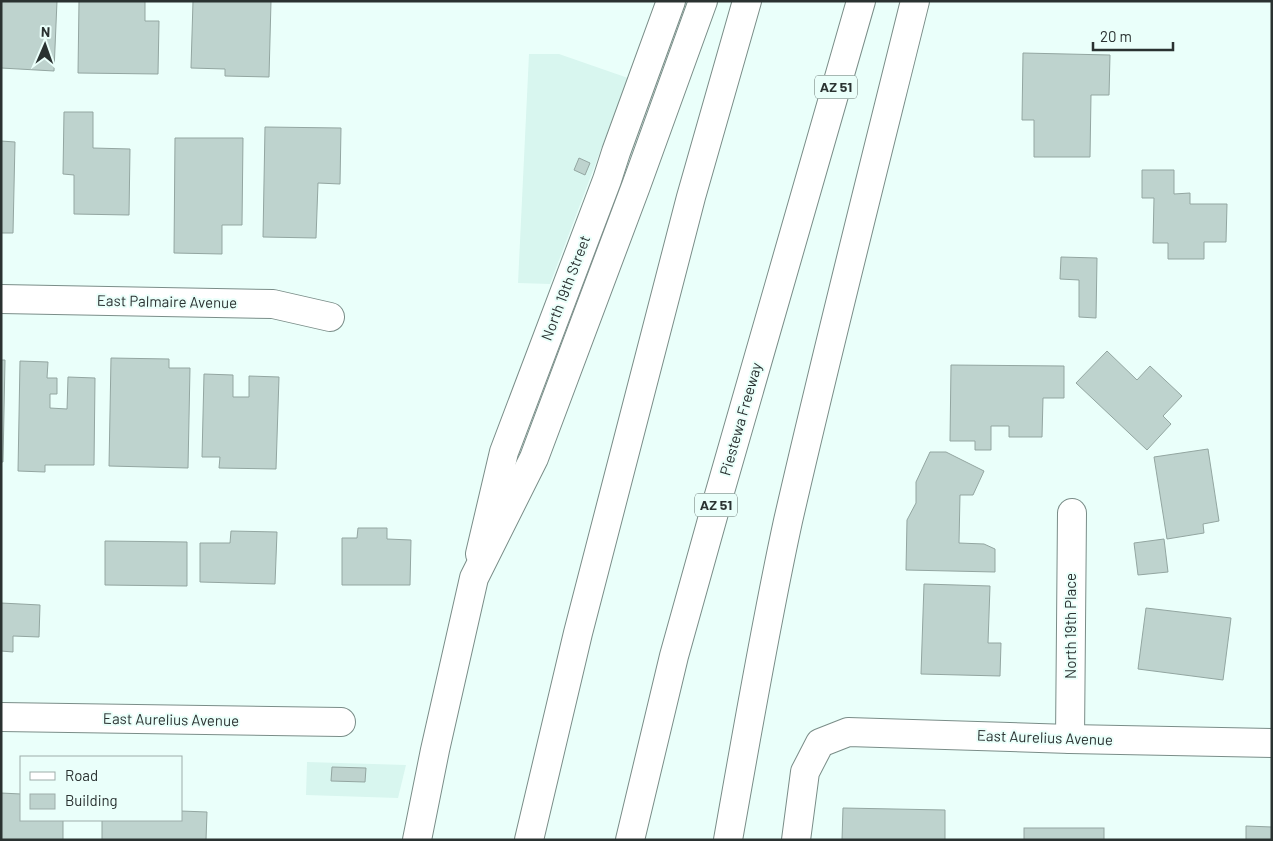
<svg xmlns="http://www.w3.org/2000/svg" width="1273" height="841" font-family="Barlow,sans-serif">
<style>
.built{fill:#d8f6ef}
.building{fill:#bed3ce;stroke:#93a6a1}
.lines{fill:none;stroke-linecap:round;stroke-linejoin:round}
.minor-casing{stroke:#7a8d88;stroke-width:30}
.highway-casing{stroke:#7a8d88;stroke-width:30}
.minor{stroke:#fff;stroke-width:28}
.highway{stroke:#fff;stroke-width:28}
.labels{text-anchor:middle;stroke-width:4;stroke-linejoin:round;paint-order:stroke}
.shield{fill:#eafffa;stroke:#64706d;stroke-width:1}
.shield-label{font-size:14px;font-weight:bold;fill:#2a3231}
.street-label{font-size:15px;fill:#2a3231;stroke:#eafffa}
</style>
<rect width="100%" height="100%" fill="#eafffa"/>
<g class="built">
<path d="M 529,54 L 559,54 L 628,78 L 550,284 L 518,283 Z"/>
<path d="M 307,762 L 406,765 L 398,798 L 306,795 Z"/>
</g>
<g class="building">
<path d="M 1,1 L 57,1 L 54,71 L 1,68 Z"/>
<path d="M 79,1 L 145,1 L 145,21 L 159,21 L 158,74 L 78,73 Z"/>
<path d="M 193,1 L 271,1 L 269,77 L 225,76 L 225,69 L 191,68 Z"/>
<path d="M 1023,53 L 1110,55 L 1109,95 L 1091,95 L 1090,157 L 1034,157 L 1034,120 L 1022,120 Z"/>
<path d="M 64,112 L 93,112 L 93,148 L 130,149 L 129,215 L 74,214 L 74,175 L 63,174 Z"/>
<path d="M 265,127 L 341,128 L 340,184 L 318,183 L 316,238 L 263,237 Z"/>
<path d="M 175,138 L 243,138 L 242,225 L 222,225 L 222,254 L 174,253 Z"/>
<path d="M 1,141 L 15,142 L 13,233 L 1,233 Z"/>
<path d="M 579,158 L 590,163 L 585,175 L 574,170 Z"/>
<path d="M 1142,170 L 1174,170 L 1174,194 L 1190,193 L 1190,204 L 1227,204 L 1226,242 L 1204,242 L 1204,259 L 1168,259 L 1168,243 L 1153,243 L 1154,198 L 1142,198 Z"/>
<path d="M 1061,257 L 1097,258 L 1096,318 L 1079,317 L 1079,280 L 1060,279 Z"/>
<path d="M 1107,351 L 1137,380 L 1150,366 L 1182,396 L 1163,416 L 1171,424 L 1147,450 L 1076,383 Z"/>
<path d="M 111,358 L 169,359 L 169,368 L 190,368 L 188,468 L 109,466 Z"/>
<path d="M 1,360 L 5,360 L 3,462 L 1,462 Z"/>
<path d="M 20,361 L 48,362 L 47,378 L 57,378 L 57,394 L 50,394 L 50,408 L 67,409 L 68,377 L 95,378 L 94,465 L 45,465 L 45,472 L 18,471 Z"/>
<path d="M 951,365 L 1064,366 L 1064,398 L 1043,398 L 1042,437 L 1009,437 L 1009,426 L 991,426 L 991,450 L 975,450 L 975,441 L 950,441 Z"/>
<path d="M 204,374 L 233,375 L 233,397 L 249,397 L 249,376 L 279,377 L 276,469 L 219,468 L 220,457 L 202,457 Z"/>
<path d="M 1208,449 L 1219,521 L 1203,524 L 1204,533 L 1167,539 L 1154,457 Z"/>
<path d="M 930,452 L 946,452 L 984,471 L 973,495 L 960,495 L 959,543 L 984,544 L 995,549 L 995,572 L 906,570 L 907,520 L 916,503 L 916,482 Z"/>
<path d="M 358,528 L 387,528 L 387,539 L 411,540 L 410,585 L 342,585 L 342,538 L 357,538 Z"/>
<path d="M 231,531 L 277,532 L 275,584 L 200,582 L 200,543 L 230,543 Z"/>
<path d="M 1164,539 L 1168,572 L 1138,575 L 1134,543 Z"/>
<path d="M 105,541 L 187,542 L 187,586 L 105,585 Z"/>
<path d="M 924,584 L 990,586 L 988,643 L 1001,643 L 1000,676 L 921,674 Z"/>
<path d="M 1,603 L 40,605 L 39,637 L 13,636 L 13,652 L 1,651 Z"/>
<path d="M 1146,608 L 1231,618 L 1223,680 L 1138,669 Z"/>
<path d="M 332,767 L 366,768 L 365,782 L 331,781 Z"/>
<path d="M 1,793 L 21,794 L 21,820 L 63,820 L 63,840 L 1,840 Z"/>
<path d="M 843,808 L 945,810 L 945,840 L 842,840 Z"/>
<path d="M 181,811 L 207,812 L 206,840 L 102,840 L 102,820 L 181,820 Z"/>
<path d="M 1246,826 L 1272,827 L 1272,840 L 1246,840 Z"/>
<rect x="1024" y="828" width="80" height="12"/>
</g>
<g class="lines">
<g class="minor-casing">
<g id="minor">
<path d="M 1,299 L 273,304 L 330,317"/>
<path d="M 480,554 L 504,452 L 607,180 L 616,152 L 671,1"/>
<path d="M 1,717 L 341,722"/>
<path d="M 1070,739 L 1072,513"/>
<path d="M 796,840 L 805,772 L 820,743 L 848,732 L 1070,739 L 1272,743"/>
</g>
</g>
<g class="highway-casing">
<g id="highway">
<path d="M 417,840 L 435,750 L 474,578 L 534,458 L 636,186 L 703,1"/>
<path d="M 529,840 L 578,633 L 691,197 L 747,1"/>
<path d="M 630,840 L 674,656 L 717,502 L 861,1"/>
<path d="M 728,840 C 747,733 765,627 788,521 C 828,347 872,174 915,1"/>
</g>
</g>
<use href="#minor" class="minor"/>
<use href="#highway" class="highway"/>
</g>
<g class="labels">
<g class="shield">
<rect x="815" y="75.5" width="42" height="23" rx="4"/>
<rect x="695" y="493.5" width="42" height="23" rx="4"/>
</g>
<g class="shield-label">
<text x="836" y="92">AZ 51</text>
<text x="716" y="510">AZ 51</text>
</g>
<g class="street-label">
<text transform="translate(566 288) rotate(-69)" y="5">North 19th Street</text>
<text transform="translate(167 302) rotate(1)" y="5">East Palmaire Avenue</text>
<text transform="translate(741 419) rotate(-74)" y="5">Piestewa Freeway</text>
<text transform="translate(1071 626) rotate(-90)" y="5">North 19th Place</text>
<text transform="translate(171 720) rotate(1)" y="5">East Aurelius Avenue</text>
<text transform="translate(1045 738) rotate(2)" y="5">East Aurelius Avenue</text>
</g>
</g>
<rect width="1273" height="841" fill="none" stroke="#2a3231" stroke-width="5"/>
<rect x="20" y="756" width="162" height="65" fill="#eafffa" stroke="#9dadaa"/>
<rect x="30" y="772" width="25" height="8" fill="#ffffff" stroke="#9dadaa"/>
<text x="65" y="781" font-size="15" fill="#2a3231">Road</text>
<rect x="30" y="794" width="25" height="15" fill="#bed3ce" stroke="#9dadaa"/>
<text x="65" y="806" font-size="15" fill="#2a3231">Building</text>
<g transform="translate(45 45) rotate(2)" stroke="#eafffa" stroke-width="4" paint-order="stroke">
<path d="M0-4L9 19L0 12L-9 19Z" fill="#2a3231"/>
<text y="-8" font-size="14" font-weight="bold" text-anchor="middle" fill="#2a3231">N</text>
</g>
<path d="M1093 42v8h80v-8" fill="none" stroke="#2a3231" stroke-width="2.5"/>
<text x="1100" y="42" font-size="15" fill="#2a3231" stroke="#eafffa" stroke-width="4" paint-order="stroke">20 m</text>
</svg>
